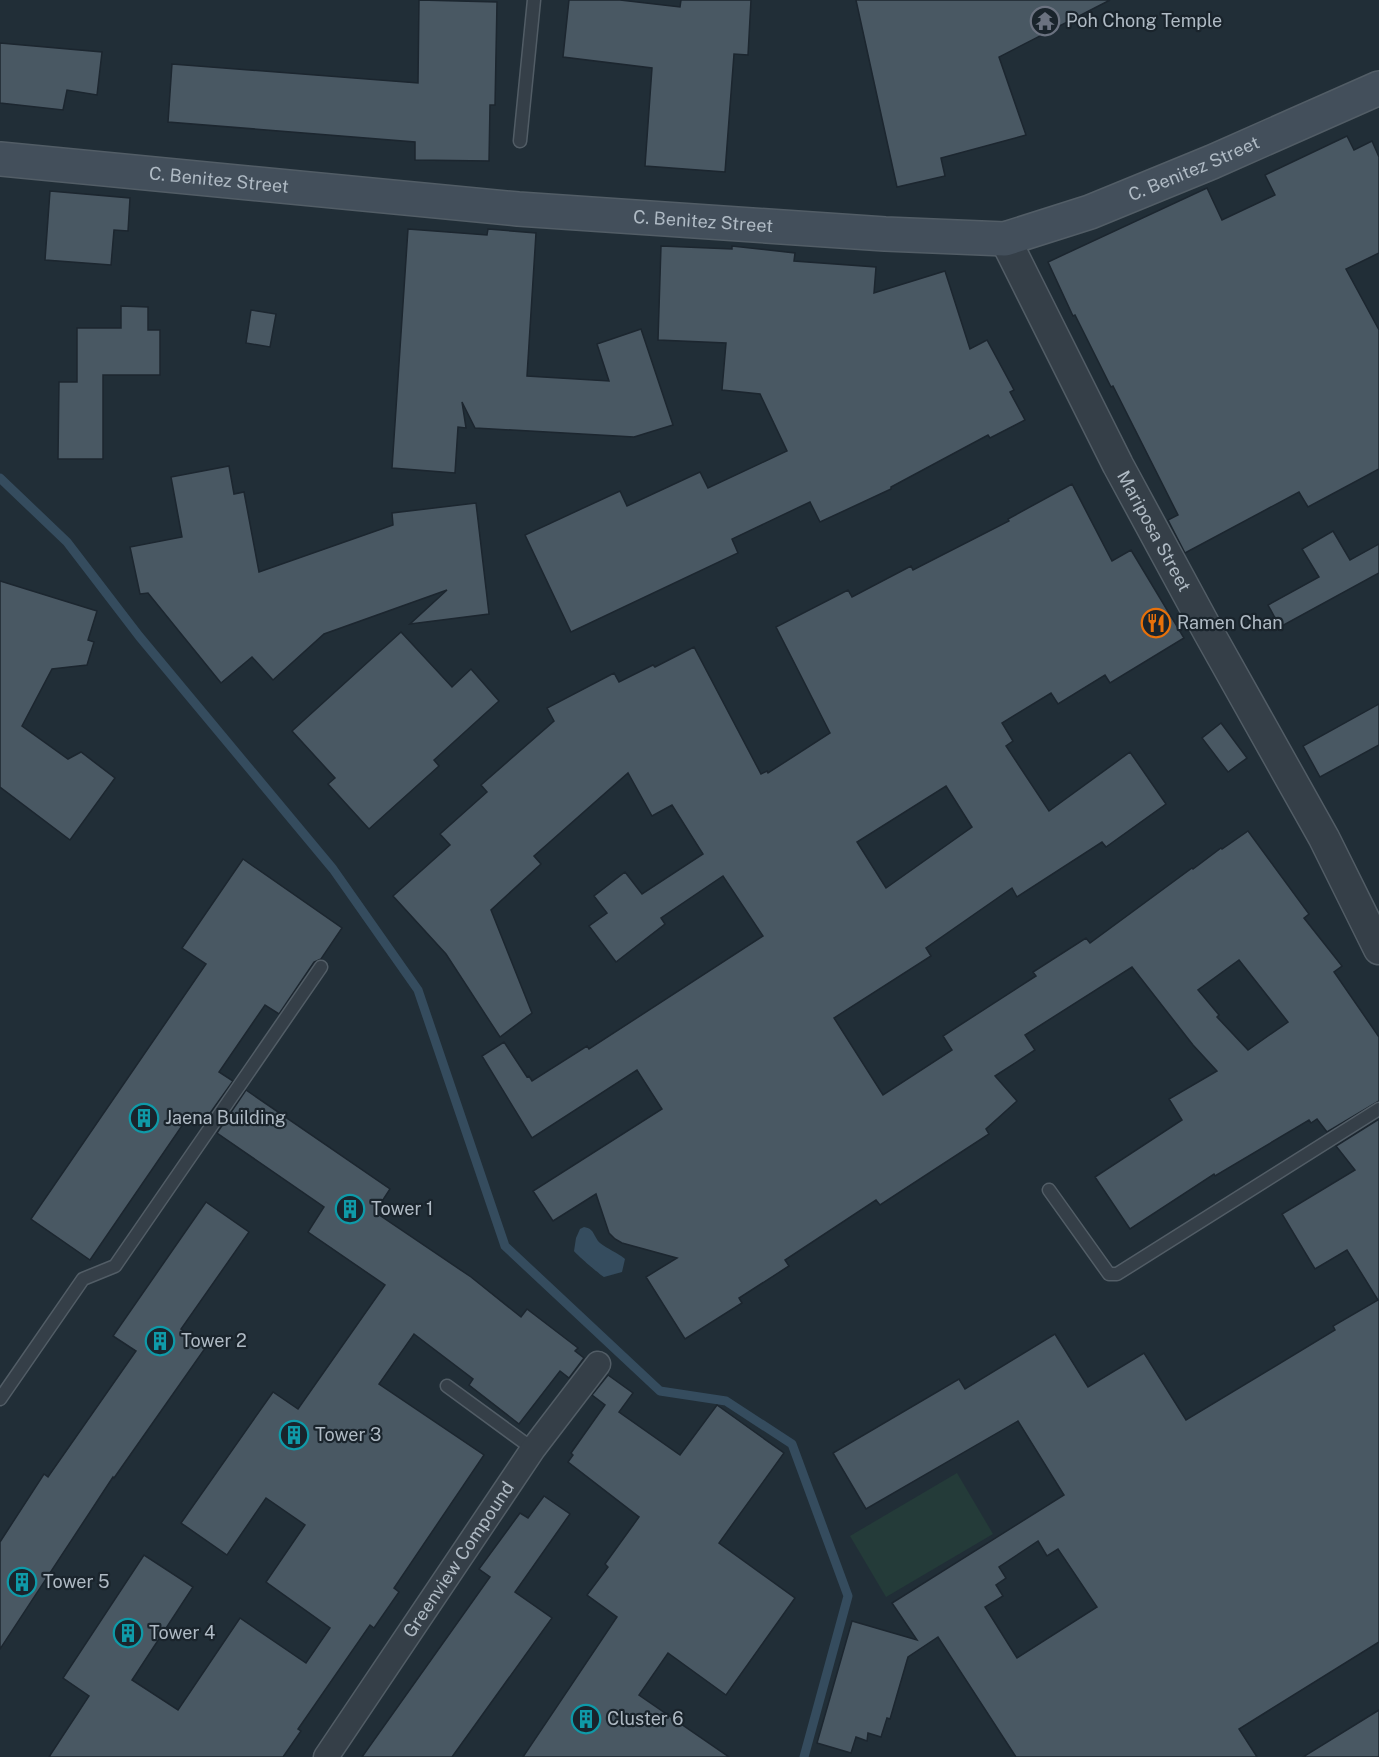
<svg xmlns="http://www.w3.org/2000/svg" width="1379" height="1757" font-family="'Public Sans',sans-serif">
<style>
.green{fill:#243b39}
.water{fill:#354c5e}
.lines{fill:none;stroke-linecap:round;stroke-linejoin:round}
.stream{stroke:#354c5e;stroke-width:9}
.building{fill:#495863;stroke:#1c262f;stroke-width:1.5;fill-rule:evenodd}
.service-casing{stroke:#525d66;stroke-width:15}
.minor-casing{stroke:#525d66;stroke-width:27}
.tertiary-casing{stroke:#525d66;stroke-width:33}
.secondary-casing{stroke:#525d66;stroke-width:36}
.service{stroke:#353f48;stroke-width:12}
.minor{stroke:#353f48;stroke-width:24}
.tertiary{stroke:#353f48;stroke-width:30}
.secondary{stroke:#434f5b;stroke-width:33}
.labels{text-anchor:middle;stroke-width:4.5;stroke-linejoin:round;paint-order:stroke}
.poi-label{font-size:18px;fill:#afbac4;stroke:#1a242c;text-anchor:start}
.street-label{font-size:18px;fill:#afbac4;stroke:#1a242c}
</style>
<rect width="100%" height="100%" fill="#212e37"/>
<path class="green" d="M 957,1473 L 993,1534 L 886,1597 L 850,1536 Z"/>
<path class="water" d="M 584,1227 C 595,1229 593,1236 600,1243 C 607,1249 617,1252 625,1259 L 622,1272 L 604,1277 C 599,1274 577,1255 574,1251 L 576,1238 L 580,1229 Z"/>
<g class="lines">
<path class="stream" d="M 0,478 L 67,542 L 139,636 L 333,869 L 418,990 L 505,1246 L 660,1391 L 726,1401 L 792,1444 L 848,1596 L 804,1757"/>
</g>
<g class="building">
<path d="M 419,0 L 497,2 L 495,105 L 490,105 L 489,161 L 415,160 L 415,142 L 168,122 L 172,64 L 418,83 Z"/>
<path d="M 569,0 L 620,0 L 680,7 L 681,0 L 751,0 L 748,55 L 734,54 L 725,172 L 645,166 L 652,68 L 563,57 Z"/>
<path d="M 856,0 L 1110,0 L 999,57 L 1026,135 L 941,158 L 945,176 L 897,187 Z"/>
<path d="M 0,43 L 102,52 L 97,95 L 67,90 L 63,110 L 0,103 Z"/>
<path d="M 1347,136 L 1354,150 L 1372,141 L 1379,157 L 1379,253 L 1346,269 L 1379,330 L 1379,469 L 1308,507 L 1299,492 L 1185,553 L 1168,520 L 1178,515 L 1113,386 L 1111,387 L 1075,315 L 1073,316 L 1048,262 L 1207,188 L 1222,220 L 1275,195 L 1265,175 Z"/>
<path d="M 50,191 L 130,198 L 128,231 L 114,230 L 111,265 L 45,260 Z"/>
<path d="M 408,229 L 487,235 L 488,229 L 536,233 L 527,376 L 609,381 L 597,344 L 641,329 L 673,425 L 634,437 L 475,428 L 462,402 L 466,428 L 458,427 L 455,473 L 392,468 Z"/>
<path d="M 661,246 L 732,249 L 732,246 L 795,253 L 794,261 L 876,267 L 874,293 L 945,271 L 970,349 L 987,340 L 1014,390 L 1010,392 L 1025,420 L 990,438 L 988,435 L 891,487 L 891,489 L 820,522 L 810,502 L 732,539 L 738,553 L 571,632 L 525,535 L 620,491 L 627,506 L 700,472 L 708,488 L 787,451 L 760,394 L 722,390 L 726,343 L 658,340 Z"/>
<path d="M 121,306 L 148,307 L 148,330 L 160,330 L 160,375 L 103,375 L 103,459 L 58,459 L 59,382 L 77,382 L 77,328 L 121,328 Z"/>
<path d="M 251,310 L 276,314 L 270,347 L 246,343 Z"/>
<path d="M 229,466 L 234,494 L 244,492 L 259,572 L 393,525 L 392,513 L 476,503 L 489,614 L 410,624 L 447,590 L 324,634 L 273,680 L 252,657 L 221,683 L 148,593 L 140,594 L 130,547 L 182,537 L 171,477 Z"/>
<path d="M 1072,484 L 1112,561 L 1131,550 L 1184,638 L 1110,683 L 1105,675 L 1058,704 L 1051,693 L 1002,723 L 1013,741 L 1006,746 L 1049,811 L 1130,752 L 1166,804 L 1106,847 L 1102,842 L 1017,897 L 1012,888 L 926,948 L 931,956 L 834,1018 L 883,1095 L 952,1050 L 943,1036 L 1036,976 L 1033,972 L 1086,938 L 1090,943 L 1192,868 L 1193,869 L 1221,848 L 1222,849 L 1248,831 L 1309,914 L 1304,918 L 1342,966 L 1334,972 L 1379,1037 L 1379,1101 L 1327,1132 L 1317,1119 L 1311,1123 L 1309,1120 L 1215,1176 L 1214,1174 L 1130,1229 L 1095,1177 L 1182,1120 L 1169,1099 L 1217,1071 L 1193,1045 L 1132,967 L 1025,1035 L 1035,1050 L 995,1076 L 1017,1101 L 986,1129 L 989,1134 L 880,1205 L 876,1200 L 785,1260 L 789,1266 L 739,1298 L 742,1303 L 685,1339 L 646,1277 L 677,1258 L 622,1243 L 615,1239 L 609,1233 L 596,1194 L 553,1221 L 533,1191 L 662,1109 L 637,1070 L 532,1138 L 482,1056 L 504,1042 L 527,1077 L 529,1076 L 532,1081 L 587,1046 L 589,1049 L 763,936 L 723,876 L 661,918 L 665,924 L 616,962 L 589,926 L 607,913 L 594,896 L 625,872 L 642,894 L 703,854 L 672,805 L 652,816 L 628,773 L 534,856 L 541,864 L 491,910 L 532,1013 L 500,1037 L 446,954 L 393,896 L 450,845 L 440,834 L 487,792 L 481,785 L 554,721 L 547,708 L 614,673 L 619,682 L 653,665 L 655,667 L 694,647 L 761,774 L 767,771 L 768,773 L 830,733 L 776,627 L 848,590 L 852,597 L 911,566 L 913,570 L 1009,521 L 1008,519 ZM 946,786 L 972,827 L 886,888 L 857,842 ZM 1239,960 L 1288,1022 L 1248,1050 L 1217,1017 L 1219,1015 L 1198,990 Z"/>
<path d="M 1333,531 L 1350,560 L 1379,544 L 1379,573 L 1280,627 L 1268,605 L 1319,577 L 1302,549 Z"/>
<path d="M 0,581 L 97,611 L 88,640 L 94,642 L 87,665 L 52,669 L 22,726 L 68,759 L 81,752 L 115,778 L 70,840 L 0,787 Z"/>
<path d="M 401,632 L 452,687 L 471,669 L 499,701 L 434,760 L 439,766 L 369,829 L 328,784 L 335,778 L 292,731 Z"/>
<path d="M 1379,704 L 1379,745 L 1320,777 L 1303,746 Z"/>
<path d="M 1221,723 L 1247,758 L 1228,772 L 1202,738 Z"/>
<path d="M 243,859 L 342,928 L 321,959 L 314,962 L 279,1014 L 265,1005 L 219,1072 L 233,1081 L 203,1123 L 190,1114 L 90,1260 L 31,1219 L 206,964 L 182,948 Z"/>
<path d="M 246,1090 L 390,1189 L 375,1212 L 471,1277 L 521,1317 L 527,1309 L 578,1348 L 575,1351 L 584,1358 L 569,1378 L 560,1371 L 519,1424 L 469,1385 L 473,1379 L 414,1334 L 379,1384 L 484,1455 L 394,1588 L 399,1592 L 374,1628 L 370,1625 L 298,1729 L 301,1731 L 283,1757 L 49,1757 L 89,1696 L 63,1678 L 144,1555 L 193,1587 L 132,1680 L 178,1710 L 240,1618 L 306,1663 L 330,1628 L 266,1582 L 305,1525 L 266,1498 L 227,1555 L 181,1523 L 273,1392 L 298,1409 L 385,1285 L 308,1232 L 324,1207 L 217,1133 Z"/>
<path d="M 1379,1119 L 1379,1642 L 1239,1729 L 1257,1757 L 1016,1757 L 938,1637 L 908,1657 L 890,1719 L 887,1718 L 881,1737 L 868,1733 L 867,1741 L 856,1737 L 851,1753 L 817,1743 L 852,1621 L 917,1640 L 892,1603 L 1064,1495 L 1018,1421 L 866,1509 L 833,1453 L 959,1379 L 965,1389 L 1055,1334 L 1088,1387 L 1144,1353 L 1186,1420 L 1335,1330 L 1333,1326 L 1378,1300 L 1347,1250 L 1315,1269 L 1282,1214 L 1355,1170 L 1336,1146 ZM 1038,1541 L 1047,1556 L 1058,1549 L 1097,1607 L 1017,1658 L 985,1607 L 1003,1596 L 996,1585 L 1006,1578 L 999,1567 Z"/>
<path d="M 206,1202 L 249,1232 L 181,1329 L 206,1347 L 114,1478 L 113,1477 L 0,1649 L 0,1542 L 44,1474 L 48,1477 L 136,1351 L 113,1336 Z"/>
<path d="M 608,1375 L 633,1393 L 619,1412 L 680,1455 L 717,1405 L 784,1453 L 719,1543 L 795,1598 L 726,1695 L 668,1653 L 639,1695 L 729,1757 L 523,1757 L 617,1617 L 587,1595 L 608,1567 L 605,1564 L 639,1517 L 568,1462 L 573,1455 L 571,1453 L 605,1405 L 592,1395 Z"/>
<path d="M 544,1496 L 570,1514 L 515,1592 L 552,1618 L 452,1757 L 362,1757 L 490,1577 L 479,1569 L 520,1513 L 528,1518 Z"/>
<path d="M 1379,1710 L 1379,1757 L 1303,1757 Z"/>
</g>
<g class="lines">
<g class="service-casing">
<g id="service">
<path d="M 520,141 L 534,0"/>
<path d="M 1049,1190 L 1109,1274 L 1117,1274 L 1379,1109"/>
<path d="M 447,1386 L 533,1449"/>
<path d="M 0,1399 L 83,1279 L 115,1266 L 321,967"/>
</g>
</g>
<g class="minor-casing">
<g id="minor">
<path id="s1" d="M 326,1757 L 533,1449 L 598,1364"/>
</g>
</g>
<g class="tertiary-casing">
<g id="tertiary">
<path id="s2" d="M 1005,239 L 1118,465 L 1209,633 L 1324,838 L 1379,949"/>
</g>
</g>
<g class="secondary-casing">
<g id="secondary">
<path id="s3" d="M 0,159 L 518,209 L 885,234 L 1005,239 L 1090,212 L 1212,162 L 1379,88"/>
</g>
</g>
<use href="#service" class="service"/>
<use href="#minor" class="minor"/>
<use href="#tertiary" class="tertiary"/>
<use href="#secondary" class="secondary"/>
</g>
<defs>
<g id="temple-ring" transform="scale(1.5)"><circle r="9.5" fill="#1a242c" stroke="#6b7280" stroke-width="1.5"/><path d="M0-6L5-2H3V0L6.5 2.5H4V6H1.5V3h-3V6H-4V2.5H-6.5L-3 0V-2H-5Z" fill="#6b7280"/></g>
<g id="restaurant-ring" transform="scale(1.5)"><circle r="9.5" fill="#1a242c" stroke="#e8710a" stroke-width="1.5"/><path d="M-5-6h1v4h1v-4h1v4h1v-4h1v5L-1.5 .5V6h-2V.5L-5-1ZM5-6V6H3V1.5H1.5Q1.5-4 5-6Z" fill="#e8710a"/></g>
<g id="building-ring" transform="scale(1.5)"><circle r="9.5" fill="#1a242c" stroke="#0f9aa8" stroke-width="1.5"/><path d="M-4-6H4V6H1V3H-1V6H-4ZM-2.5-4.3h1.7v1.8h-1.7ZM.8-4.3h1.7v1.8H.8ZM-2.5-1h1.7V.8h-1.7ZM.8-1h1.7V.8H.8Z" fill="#0f9aa8"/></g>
</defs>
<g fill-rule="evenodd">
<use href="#temple-ring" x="1045" y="21"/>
<use href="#restaurant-ring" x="1156" y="623"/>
<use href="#building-ring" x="144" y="1118"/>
<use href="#building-ring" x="350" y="1209"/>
<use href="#building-ring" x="160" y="1341"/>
<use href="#building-ring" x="294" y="1435"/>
<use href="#building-ring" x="22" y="1582"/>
<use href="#building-ring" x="128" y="1633"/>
<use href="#building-ring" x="586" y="1719"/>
</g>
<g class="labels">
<g class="poi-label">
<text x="1066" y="27">Poh Chong Temple</text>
<text x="1177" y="629">Ramen Chan</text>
<text x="165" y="1124">Jaena Building</text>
<text x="371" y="1215">Tower 1</text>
<text x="181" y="1347">Tower 2</text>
<text x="315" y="1441">Tower 3</text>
<text x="43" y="1588">Tower 5</text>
<text x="149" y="1639">Tower 4</text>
<text x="607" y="1725">Cluster 6</text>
</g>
<g class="street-label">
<text dy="6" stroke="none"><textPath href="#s3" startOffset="1210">C. Benitez Street</textPath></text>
<text dy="6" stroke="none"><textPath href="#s3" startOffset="220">C. Benitez Street</textPath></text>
<text dy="6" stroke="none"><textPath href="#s3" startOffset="706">C. Benitez Street</textPath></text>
<text dy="6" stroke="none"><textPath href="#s2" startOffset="328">Mariposa Street</textPath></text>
<text dy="6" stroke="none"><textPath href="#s1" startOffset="238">Greenview Compound</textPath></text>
</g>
</g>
</svg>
